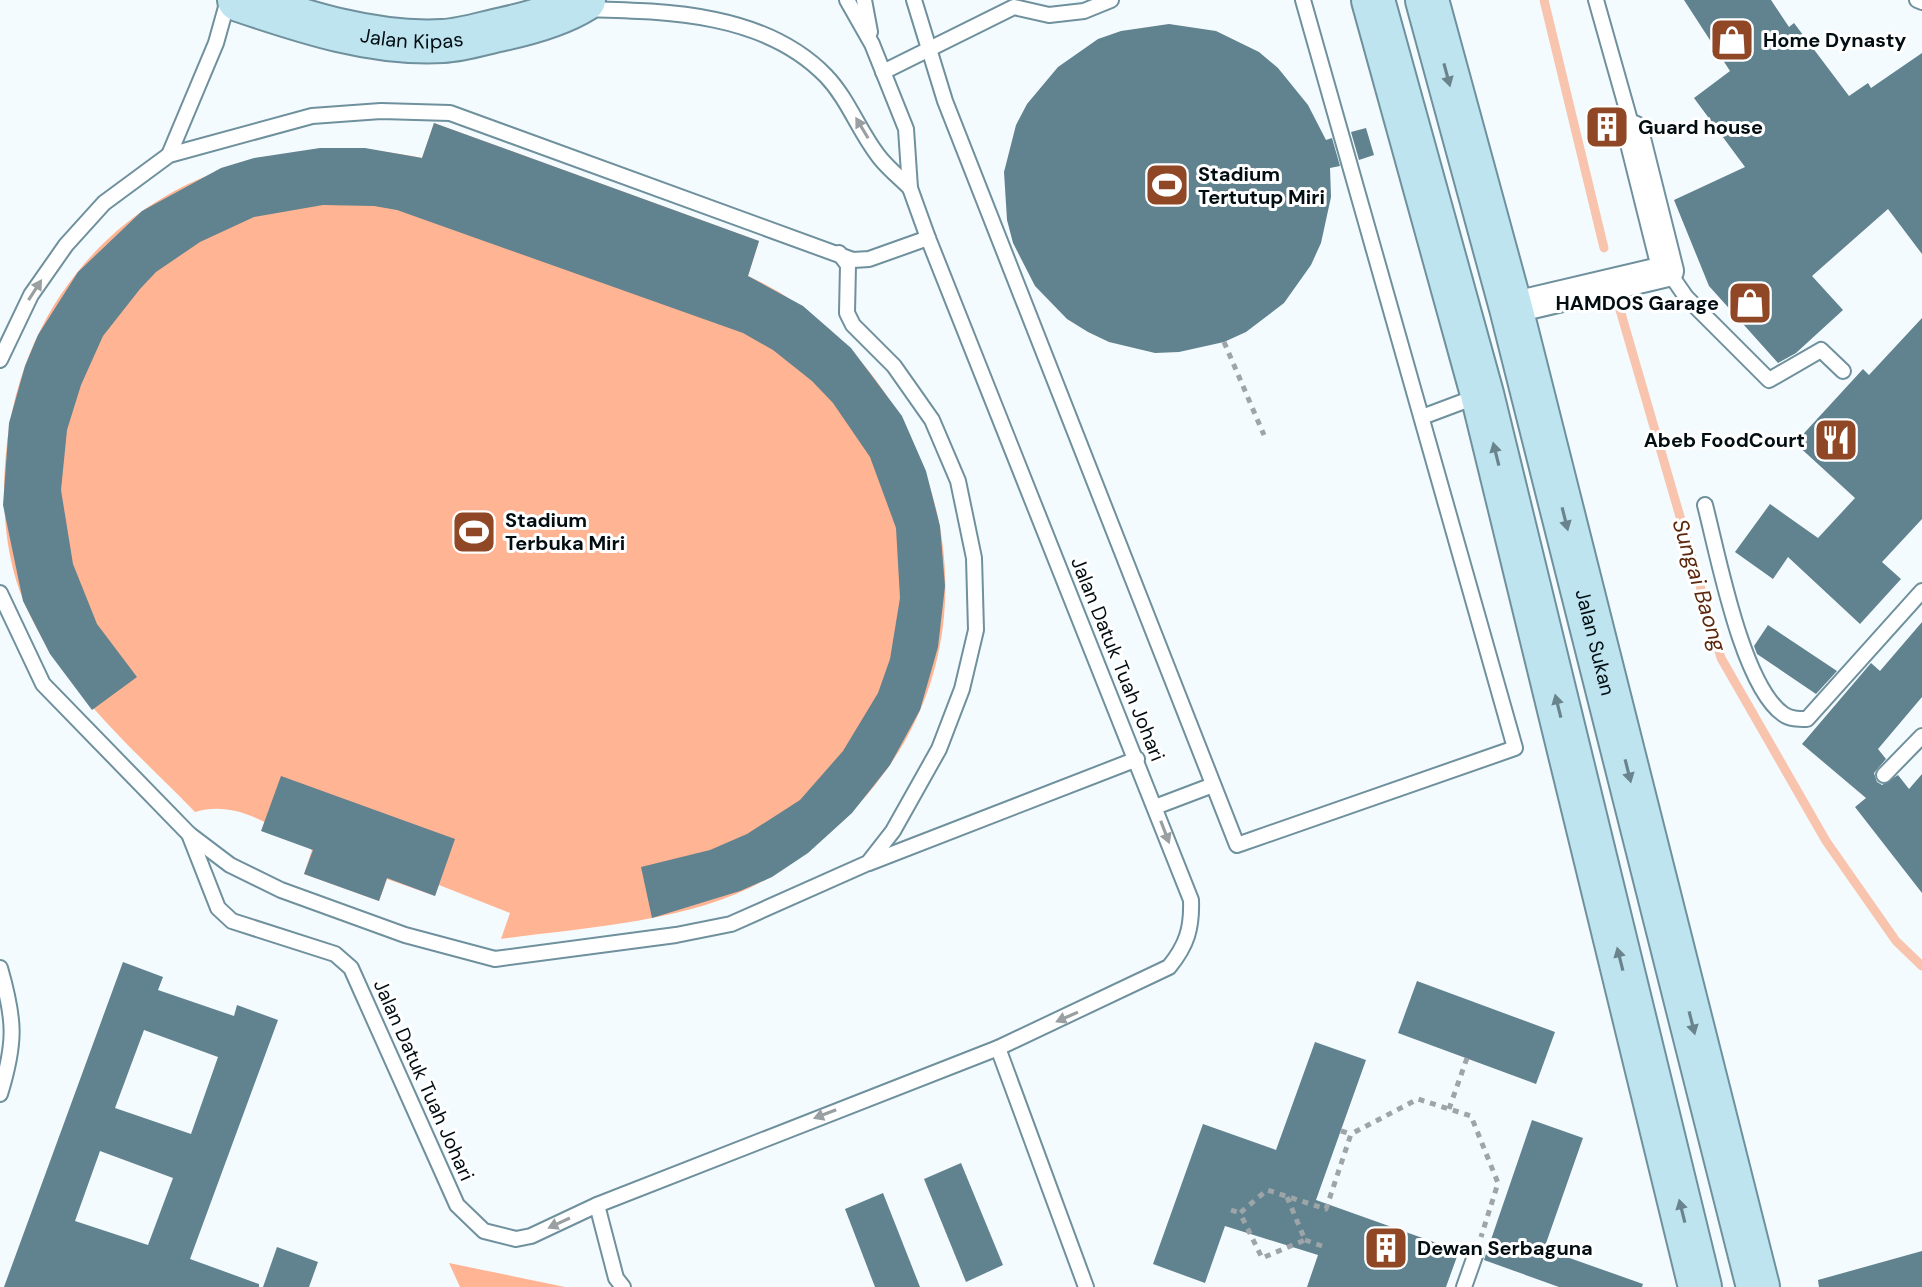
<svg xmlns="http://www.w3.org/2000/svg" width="1922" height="1287" font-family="'DM Sans',sans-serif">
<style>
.green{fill:#ffb493}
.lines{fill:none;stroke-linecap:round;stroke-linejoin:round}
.stream{stroke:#f9c4ae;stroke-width:9}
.building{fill:#61828f;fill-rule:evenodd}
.lane-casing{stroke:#6f909d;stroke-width:18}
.street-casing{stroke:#6f909d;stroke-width:34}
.secondary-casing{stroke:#6f909d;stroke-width:46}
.path{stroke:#9da5a9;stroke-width:5;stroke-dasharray:6 6;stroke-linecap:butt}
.lane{stroke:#fff;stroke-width:14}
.street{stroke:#fff;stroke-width:30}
.secondary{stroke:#bee4f0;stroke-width:42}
.oneway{fill:#6a848d}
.oneway2{fill:#9a9fa1}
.labels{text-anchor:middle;stroke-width:6;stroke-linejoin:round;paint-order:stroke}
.street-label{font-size:20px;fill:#030e13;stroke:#fff}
.poi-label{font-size:20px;font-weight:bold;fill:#030e13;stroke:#fff;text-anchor:start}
.water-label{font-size:22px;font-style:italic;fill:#5d290e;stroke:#fff}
</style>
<rect width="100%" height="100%" fill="#f4fbfe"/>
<g class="green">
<path d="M 434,123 L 759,241 L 748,276 C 919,354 1000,574 905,741 C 873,796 829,840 775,874 C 700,922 587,927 501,939 L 510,913 L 439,885 L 435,896 L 387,879 L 379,901 L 304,874 L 312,850 C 275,828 238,799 195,812 C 131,746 61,689 24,602 C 5,557 1,502 6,453 C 26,240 217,115 422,158 Z"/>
<path d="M 449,1263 L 565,1287 L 460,1287 Z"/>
</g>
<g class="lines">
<g class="stream">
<path d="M 1544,0 L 1604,248"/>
<path d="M 1616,296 L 1721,658 L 1826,841 L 1896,941 L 1922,966"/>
</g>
</g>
<g class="building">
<path d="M 1684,0 L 1771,0 L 1789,27 L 1794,23 L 1849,96 L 1868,83 L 1871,88 L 1922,53 L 1922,254 L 1888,209 L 1812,276 L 1843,310 L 1796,353 L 1778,363 L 1709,286 L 1674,200 L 1745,167 L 1694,98 L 1730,71 Z"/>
<path d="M 1169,24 L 1216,31 L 1259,52 L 1278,68 L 1308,105 L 1326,140 L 1332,138 L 1340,166 L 1330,168 L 1331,197 L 1321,243 L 1311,265 L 1284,303 L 1246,332 L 1224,342 L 1179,352 L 1155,353 L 1109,342 L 1088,332 L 1067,319 L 1035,286 L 1013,243 L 1007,220 L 1004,172 L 1016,125 L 1027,104 L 1058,67 L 1098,39 L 1121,31 Z"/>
<path d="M 434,123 L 759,241 L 748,276 L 803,306 L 851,348 L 902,416 L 926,471 L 940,526 L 945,586 L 938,647 L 920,710 L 890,765 L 852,813 L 808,853 L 772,877 L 740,891 L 652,918 L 641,867 L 710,850 L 747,834 L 800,800 L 843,751 L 878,693 L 890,659 L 900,598 L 896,528 L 870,457 L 833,403 L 812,381 L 773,350 L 743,333 L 397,210 L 374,206 L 323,205 L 254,217 L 200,242 L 156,272 L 140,289 L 103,336 L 81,385 L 67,430 L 61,490 L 73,564 L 97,624 L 137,677 L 92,710 L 50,654 L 23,601 L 3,505 L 9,423 L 25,366 L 38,335 L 78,272 L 142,211 L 221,168 L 254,158 L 320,148 L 365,148 L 422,158 Z"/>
<path d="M 1366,128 L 1374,155 L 1359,160 L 1351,132 Z"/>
<path d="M 1922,318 L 1922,519 L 1882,562 L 1901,579 L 1860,624 L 1788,557 L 1773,579 L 1735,552 L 1770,504 L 1818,538 L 1855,498 L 1795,443 L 1863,369 L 1869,375 Z"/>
<path d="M 1922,622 L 1922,697 L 1878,749 L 1886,759 L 1874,773 L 1877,782 L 1882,785 L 1898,775 L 1909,789 L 1922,774 L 1922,893 L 1855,807 L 1866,798 L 1802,744 L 1871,663 L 1880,671 Z"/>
<path d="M 1768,625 L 1837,671 L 1816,694 L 1757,654 L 1754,646 Z"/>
<path d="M 281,776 L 455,839 L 435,896 L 387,878 L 379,901 L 304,874 L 313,850 L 261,831 Z"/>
<path d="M 123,962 L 163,977 L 158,990 L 234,1016 L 237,1005 L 278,1020 L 190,1259 L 259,1284 L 259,1287 L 4,1287 ZM 144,1030 L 218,1057 L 191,1134 L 115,1108 ZM 100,1151 L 173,1178 L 148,1245 L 75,1221 Z"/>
<path d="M 1417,981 L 1555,1032 L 1536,1084 L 1398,1033 Z"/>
<path d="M 1315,1042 L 1366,1060 L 1316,1200 L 1459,1251 L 1446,1287 L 1307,1287 L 1318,1255 L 1225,1226 L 1205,1283 L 1153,1264 L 1203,1124 L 1276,1150 Z"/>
<path d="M 1532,1120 L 1583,1138 L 1544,1249 L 1643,1284 L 1642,1287 L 1559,1287 L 1484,1260 Z"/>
<path d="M 961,1163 L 1003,1265 L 966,1282 L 924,1179 Z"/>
<path d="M 883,1193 L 920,1287 L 875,1287 L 845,1209 Z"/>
<path d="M 277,1247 L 318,1262 L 309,1287 L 263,1287 Z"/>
<path d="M 1922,1251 L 1922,1287 L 1819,1287 L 1818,1280 Z"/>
</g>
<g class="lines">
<g class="lane-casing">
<g id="lane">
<path d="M 864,0 L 870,32"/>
<path d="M 914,0 L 945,101 L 1237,845 L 1515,748 L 1303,0"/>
<path d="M 1596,0 L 1633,131"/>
<path d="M 1917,0 L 1922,2"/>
<path d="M 583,9 C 665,11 764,12 826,76 C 849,100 859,132 880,158 C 889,169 900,178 910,188"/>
<path d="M 883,72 L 1014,7 L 1049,15 L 1084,11 L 1111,0"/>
<path d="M 169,155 L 216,43 L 228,0"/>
<path d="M 1668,271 L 1686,297 L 1769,380 L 1821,350 L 1843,371"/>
<path d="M 0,360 L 31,295 L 66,245 L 104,203 L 169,155 L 312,116 L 381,111 L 450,113 L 853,260 L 869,259 L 928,238"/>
<path d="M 1422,417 L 1478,396"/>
<path d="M 1705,505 C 1718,555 1742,685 1783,714 C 1790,719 1798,719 1807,719 L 1922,591"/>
<path d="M 0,593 L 43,684 L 189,834 L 218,908 L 232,921 L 335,954 L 351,968 L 457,1205 L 484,1231 L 516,1239 L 531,1236 L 597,1205 L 998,1048 L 1169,967 C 1187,945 1192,928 1191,900 L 928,238 L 910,188 L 906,129 L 872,44 L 847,0"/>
<path d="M 1884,775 L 1922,736"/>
<path d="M 1155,807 L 1213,785"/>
<path d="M 189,834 L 230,865 L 281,890 L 405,935 L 495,959 L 676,935 L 731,924 L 868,863 L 893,831 L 939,749 L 962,689 L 976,630 L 974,558 L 958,481 L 932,420 L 894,366 L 853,325 L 847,313 L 848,265 L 839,253"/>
<path d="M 869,863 L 1137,759"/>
<path d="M 0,968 C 15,1020 16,1042 0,1094"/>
<path d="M 998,1048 L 1086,1287"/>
<path d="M 597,1205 L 616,1278 L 623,1287"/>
<path d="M 1464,1287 L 1476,1253"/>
</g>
</g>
<g class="street-casing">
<path id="street" d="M 1511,308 L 1668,271 L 1633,131"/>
</g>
<g class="secondary-casing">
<g id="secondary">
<path id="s1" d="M 239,0 C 304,22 374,45 443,41 C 463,40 484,33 503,29 C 531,23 560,15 584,0"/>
<path d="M 1373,0 L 1482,394 L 1700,1287"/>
<path id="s2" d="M 1427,0 L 1511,308 L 1758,1287"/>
</g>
</g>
<g class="path">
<path d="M 1224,342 L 1264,435"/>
<path d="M 1449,1109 L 1467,1058"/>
<path d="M 1341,1131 L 1351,1134"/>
<path d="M 1287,1197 L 1305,1240 L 1262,1258 L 1240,1213 L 1267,1190 L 1326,1209 L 1351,1134 L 1418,1099 L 1471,1116 L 1498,1183 L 1481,1237"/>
<path d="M 1231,1210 L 1240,1213"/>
<path d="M 1305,1240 L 1322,1246"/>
</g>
<use href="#lane" class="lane"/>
<use href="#street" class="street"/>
<use href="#secondary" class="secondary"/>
</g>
<defs><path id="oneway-solid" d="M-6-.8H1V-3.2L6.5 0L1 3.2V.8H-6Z" transform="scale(2)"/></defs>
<g class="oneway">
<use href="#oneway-solid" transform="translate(1447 75) rotate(75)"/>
<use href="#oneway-solid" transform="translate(1496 454) rotate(-104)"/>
<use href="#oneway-solid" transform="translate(1565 519) rotate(76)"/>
<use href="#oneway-solid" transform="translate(1558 706) rotate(-104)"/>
<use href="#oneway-solid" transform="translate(1628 771) rotate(76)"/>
<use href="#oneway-solid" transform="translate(1620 959) rotate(-104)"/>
<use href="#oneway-solid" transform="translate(1692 1023) rotate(76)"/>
<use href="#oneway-solid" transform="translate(1682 1211) rotate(-104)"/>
</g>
<g class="oneway2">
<use href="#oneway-solid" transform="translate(862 128) rotate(-121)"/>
<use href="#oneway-solid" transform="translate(35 290) rotate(-57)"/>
<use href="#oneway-solid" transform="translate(1165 832) rotate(69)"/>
<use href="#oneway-solid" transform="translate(1067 1017) rotate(156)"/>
<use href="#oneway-solid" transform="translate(825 1114) rotate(159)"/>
<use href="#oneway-solid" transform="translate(559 1223) rotate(155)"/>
</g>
<defs>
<g id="shop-square" transform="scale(2.3)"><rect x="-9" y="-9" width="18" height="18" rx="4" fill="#8f4725" stroke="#fff"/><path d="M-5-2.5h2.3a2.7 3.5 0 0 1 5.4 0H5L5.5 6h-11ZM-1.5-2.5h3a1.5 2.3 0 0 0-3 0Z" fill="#fff"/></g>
<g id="building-square" transform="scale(2.3)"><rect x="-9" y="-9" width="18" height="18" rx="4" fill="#8f4725" stroke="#fff"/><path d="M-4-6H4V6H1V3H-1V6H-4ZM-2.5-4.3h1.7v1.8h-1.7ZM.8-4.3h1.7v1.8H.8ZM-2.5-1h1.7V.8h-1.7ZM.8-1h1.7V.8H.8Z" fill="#fff"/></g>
<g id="stadium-square" transform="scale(2.3)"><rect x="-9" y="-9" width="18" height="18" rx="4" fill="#8f4725" stroke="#fff"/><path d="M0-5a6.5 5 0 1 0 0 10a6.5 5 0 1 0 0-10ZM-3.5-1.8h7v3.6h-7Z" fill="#fff"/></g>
<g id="restaurant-square" transform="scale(2.3)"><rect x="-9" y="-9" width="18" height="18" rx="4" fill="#8f4725" stroke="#fff"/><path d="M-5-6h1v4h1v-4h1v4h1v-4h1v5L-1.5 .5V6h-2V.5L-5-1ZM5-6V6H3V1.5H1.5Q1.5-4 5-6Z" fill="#fff"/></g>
</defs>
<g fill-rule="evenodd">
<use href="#shop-square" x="1732" y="40"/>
<use href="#building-square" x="1607" y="127"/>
<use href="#stadium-square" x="1167" y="185"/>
<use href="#shop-square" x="1750" y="303"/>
<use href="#restaurant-square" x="1836" y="440"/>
<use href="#stadium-square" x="474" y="532"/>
<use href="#building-square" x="1386" y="1248"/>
</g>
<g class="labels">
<g class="street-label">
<text dy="7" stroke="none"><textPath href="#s1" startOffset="178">Jalan Kipas</textPath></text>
<text dy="7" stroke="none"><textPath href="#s2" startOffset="664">Jalan Sukan</textPath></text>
<text transform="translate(1118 659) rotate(68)" y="7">Jalan Datuk Tuah Johari</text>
<text transform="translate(424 1080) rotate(66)" y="7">Jalan Datuk Tuah Johari</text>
</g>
<g class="poi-label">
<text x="1763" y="47">Home Dynasty</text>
<text x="1638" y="134">Guard house</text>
<text x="1198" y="181">Stadium<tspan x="1198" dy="23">Tertutup Miri</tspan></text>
<text x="1719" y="310" text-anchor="end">HAMDOS Garage</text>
<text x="1805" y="447" text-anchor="end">Abeb FoodCourt</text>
<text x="505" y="527">Stadium<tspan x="505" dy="23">Terbuka Miri</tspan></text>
<text x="1417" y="1255">Dewan Serbaguna</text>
</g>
<g class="water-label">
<text transform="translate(1700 585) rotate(73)" y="8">Sungai Baong</text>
</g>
</g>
</svg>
